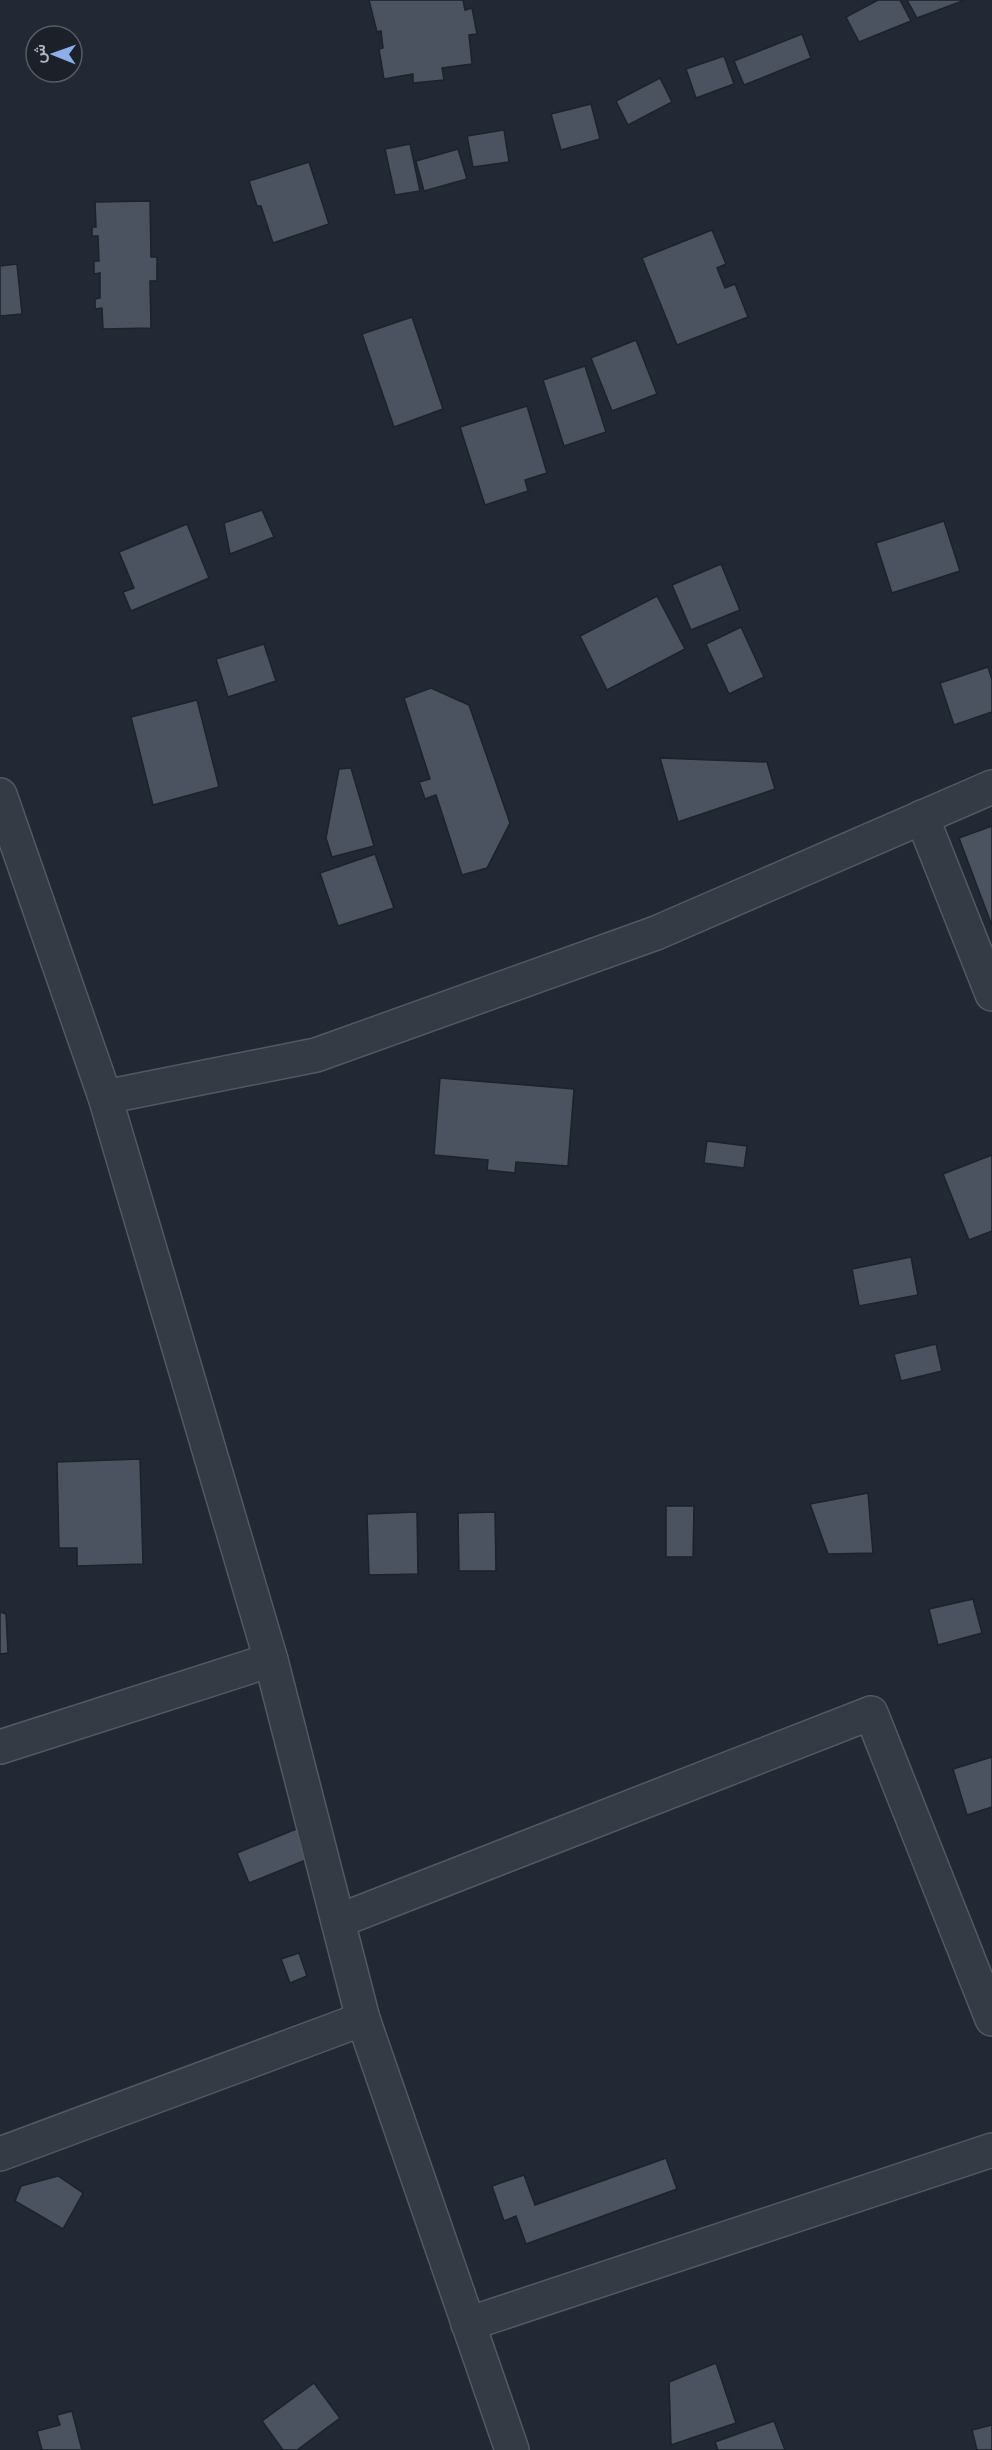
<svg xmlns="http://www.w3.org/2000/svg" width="992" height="2450" font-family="'Golos Text',Vazirmatn,sans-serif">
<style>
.building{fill:#4a535f;stroke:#1d222b;stroke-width:1.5}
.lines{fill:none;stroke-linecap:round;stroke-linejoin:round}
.street-casing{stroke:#535962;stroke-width:36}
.street{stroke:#353b45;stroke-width:33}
</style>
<rect width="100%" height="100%" fill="#222934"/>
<g class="building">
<path d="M 369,0 L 463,0 L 465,10 L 472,8 L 477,34 L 469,35 L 472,64 L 442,68 L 444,80 L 413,83 L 413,74 L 384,79 L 379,49 L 383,48 L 381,31 L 377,32 Z"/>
<path d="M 878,0 L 900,0 L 911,21 L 859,42 L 846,17 Z"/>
<path d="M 907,0 L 965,0 L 917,18 Z"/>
<path d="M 802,34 L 811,58 L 744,85 L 734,61 Z"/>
<path d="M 724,56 L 734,84 L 696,98 L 686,69 Z"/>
<path d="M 660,78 L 672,102 L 628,125 L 616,101 Z"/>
<path d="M 591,104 L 600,139 L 561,150 L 551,114 Z"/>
<path d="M 504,130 L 509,162 L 473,167 L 467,136 Z"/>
<path d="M 410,144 L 420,191 L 395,195 L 385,149 Z"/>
<path d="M 458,149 L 467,179 L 424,191 L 416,161 Z"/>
<path d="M 309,162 L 329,224 L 273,243 L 261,206 L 257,206 L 249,181 Z"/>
<path d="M 150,201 L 151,257 L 157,257 L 157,281 L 150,281 L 151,328 L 103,329 L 102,308 L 95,309 L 95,299 L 100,298 L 100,273 L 94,274 L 94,261 L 99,261 L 98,236 L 92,236 L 92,227 L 96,227 L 95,202 Z"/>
<path d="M 712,230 L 726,264 L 717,268 L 725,288 L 735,284 L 748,317 L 677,345 L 642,258 Z"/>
<path d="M 17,264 L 22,314 L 0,316 L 0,266 Z"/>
<path d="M 412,317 L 443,409 L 394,427 L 362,334 Z"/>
<path d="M 636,340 L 657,394 L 612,411 L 591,358 Z"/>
<path d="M 585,366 L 606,432 L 564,446 L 543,380 Z"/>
<path d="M 527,406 L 547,473 L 525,480 L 528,491 L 485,505 L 460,427 Z"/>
<path d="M 262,510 L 274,537 L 230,554 L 224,523 Z"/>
<path d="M 944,521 L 960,571 L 892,593 L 876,543 Z"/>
<path d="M 187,524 L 209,578 L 131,611 L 123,592 L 134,588 L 119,552 Z"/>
<path d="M 721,564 L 740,610 L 691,630 L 672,585 Z"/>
<path d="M 657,596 L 685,649 L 607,690 L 580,636 Z"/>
<path d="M 741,627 L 764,677 L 729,694 L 706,644 Z"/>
<path d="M 264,644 L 276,681 L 228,697 L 216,659 Z"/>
<path d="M 988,667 L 992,680 L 992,712 L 954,725 L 940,683 Z"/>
<path d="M 431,688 L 469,705 L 510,823 L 487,868 L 462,875 L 436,795 L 425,799 L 419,782 L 430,779 L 404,698 Z"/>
<path d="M 197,700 L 219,787 L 153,805 L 131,717 Z"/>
<path d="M 660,758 L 767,762 L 775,789 L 678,822 Z"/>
<path d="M 351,768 L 374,846 L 332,857 L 326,838 L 339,769 Z"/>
<path d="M 992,826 L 992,926 L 959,838 Z"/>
<path d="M 375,854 L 394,908 L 338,926 L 320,873 Z"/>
<path d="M 440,1078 L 574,1089 L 568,1166 L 516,1162 L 515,1173 L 487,1170 L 488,1160 L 434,1155 Z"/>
<path d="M 707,1141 L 747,1146 L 744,1168 L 704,1163 Z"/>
<path d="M 992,1155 L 992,1231 L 969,1240 L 943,1174 Z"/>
<path d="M 911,1257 L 918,1295 L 859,1306 L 852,1269 Z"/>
<path d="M 936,1344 L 942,1371 L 901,1381 L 894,1354 Z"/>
<path d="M 140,1459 L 143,1564 L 77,1566 L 77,1548 L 59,1548 L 57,1462 Z"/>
<path d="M 868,1493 L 873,1553 L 828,1554 L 810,1504 Z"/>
<path d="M 666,1506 L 694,1506 L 693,1557 L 666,1557 Z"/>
<path d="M 417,1512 L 418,1574 L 369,1575 L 367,1514 Z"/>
<path d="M 495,1512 L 496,1571 L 459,1571 L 458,1513 Z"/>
<path d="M 973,1599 L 982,1633 L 938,1645 L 929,1609 Z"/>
<path d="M 0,1612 L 6,1614 L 8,1653 L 0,1654 Z"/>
<path d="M 992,1757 L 992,1807 L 967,1815 L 953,1769 Z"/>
<path d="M 311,1823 L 323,1853 L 249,1883 L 237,1853 Z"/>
<path d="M 299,1953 L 307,1976 L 290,1983 L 281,1959 Z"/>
<path d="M 666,2158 L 677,2189 L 526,2244 L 516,2216 L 504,2221 L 492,2186 L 524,2175 L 535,2205 Z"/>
<path d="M 58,2176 L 83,2193 L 63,2229 L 15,2201 L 21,2186 Z"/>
<path d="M 716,2363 L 736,2423 L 671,2445 L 669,2382 Z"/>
<path d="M 314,2383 L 340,2418 L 297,2450 L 283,2450 L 262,2421 Z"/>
<path d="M 72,2411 L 82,2450 L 42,2450 L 37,2431 L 60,2425 L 57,2415 Z"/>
<path d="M 774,2421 L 785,2450 L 718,2450 L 715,2442 Z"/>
<path d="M 992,2425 L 992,2450 L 977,2450 L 972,2430 Z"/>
</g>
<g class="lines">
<g class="street-casing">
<g id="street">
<path d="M 0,795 L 105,1097 L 271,1660 L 0,1747"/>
<path d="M 922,817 L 992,994"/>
<path d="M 105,1097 L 316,1055 L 656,933 L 992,787"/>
<path d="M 271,1660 L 363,2019 L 512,2450"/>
<path d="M 338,1921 L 871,1713 L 992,2019"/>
<path d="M 0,2154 L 363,2019"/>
<path d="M 468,2324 L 992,2150"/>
</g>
</g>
<use href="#street" class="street"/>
</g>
<g transform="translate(54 54) rotate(271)"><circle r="28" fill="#1b2029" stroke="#565c66" stroke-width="1.5"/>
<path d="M0-4.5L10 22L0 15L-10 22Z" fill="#8caeea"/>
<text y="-9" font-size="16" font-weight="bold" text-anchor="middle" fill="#afb6c1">ش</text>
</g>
</svg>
